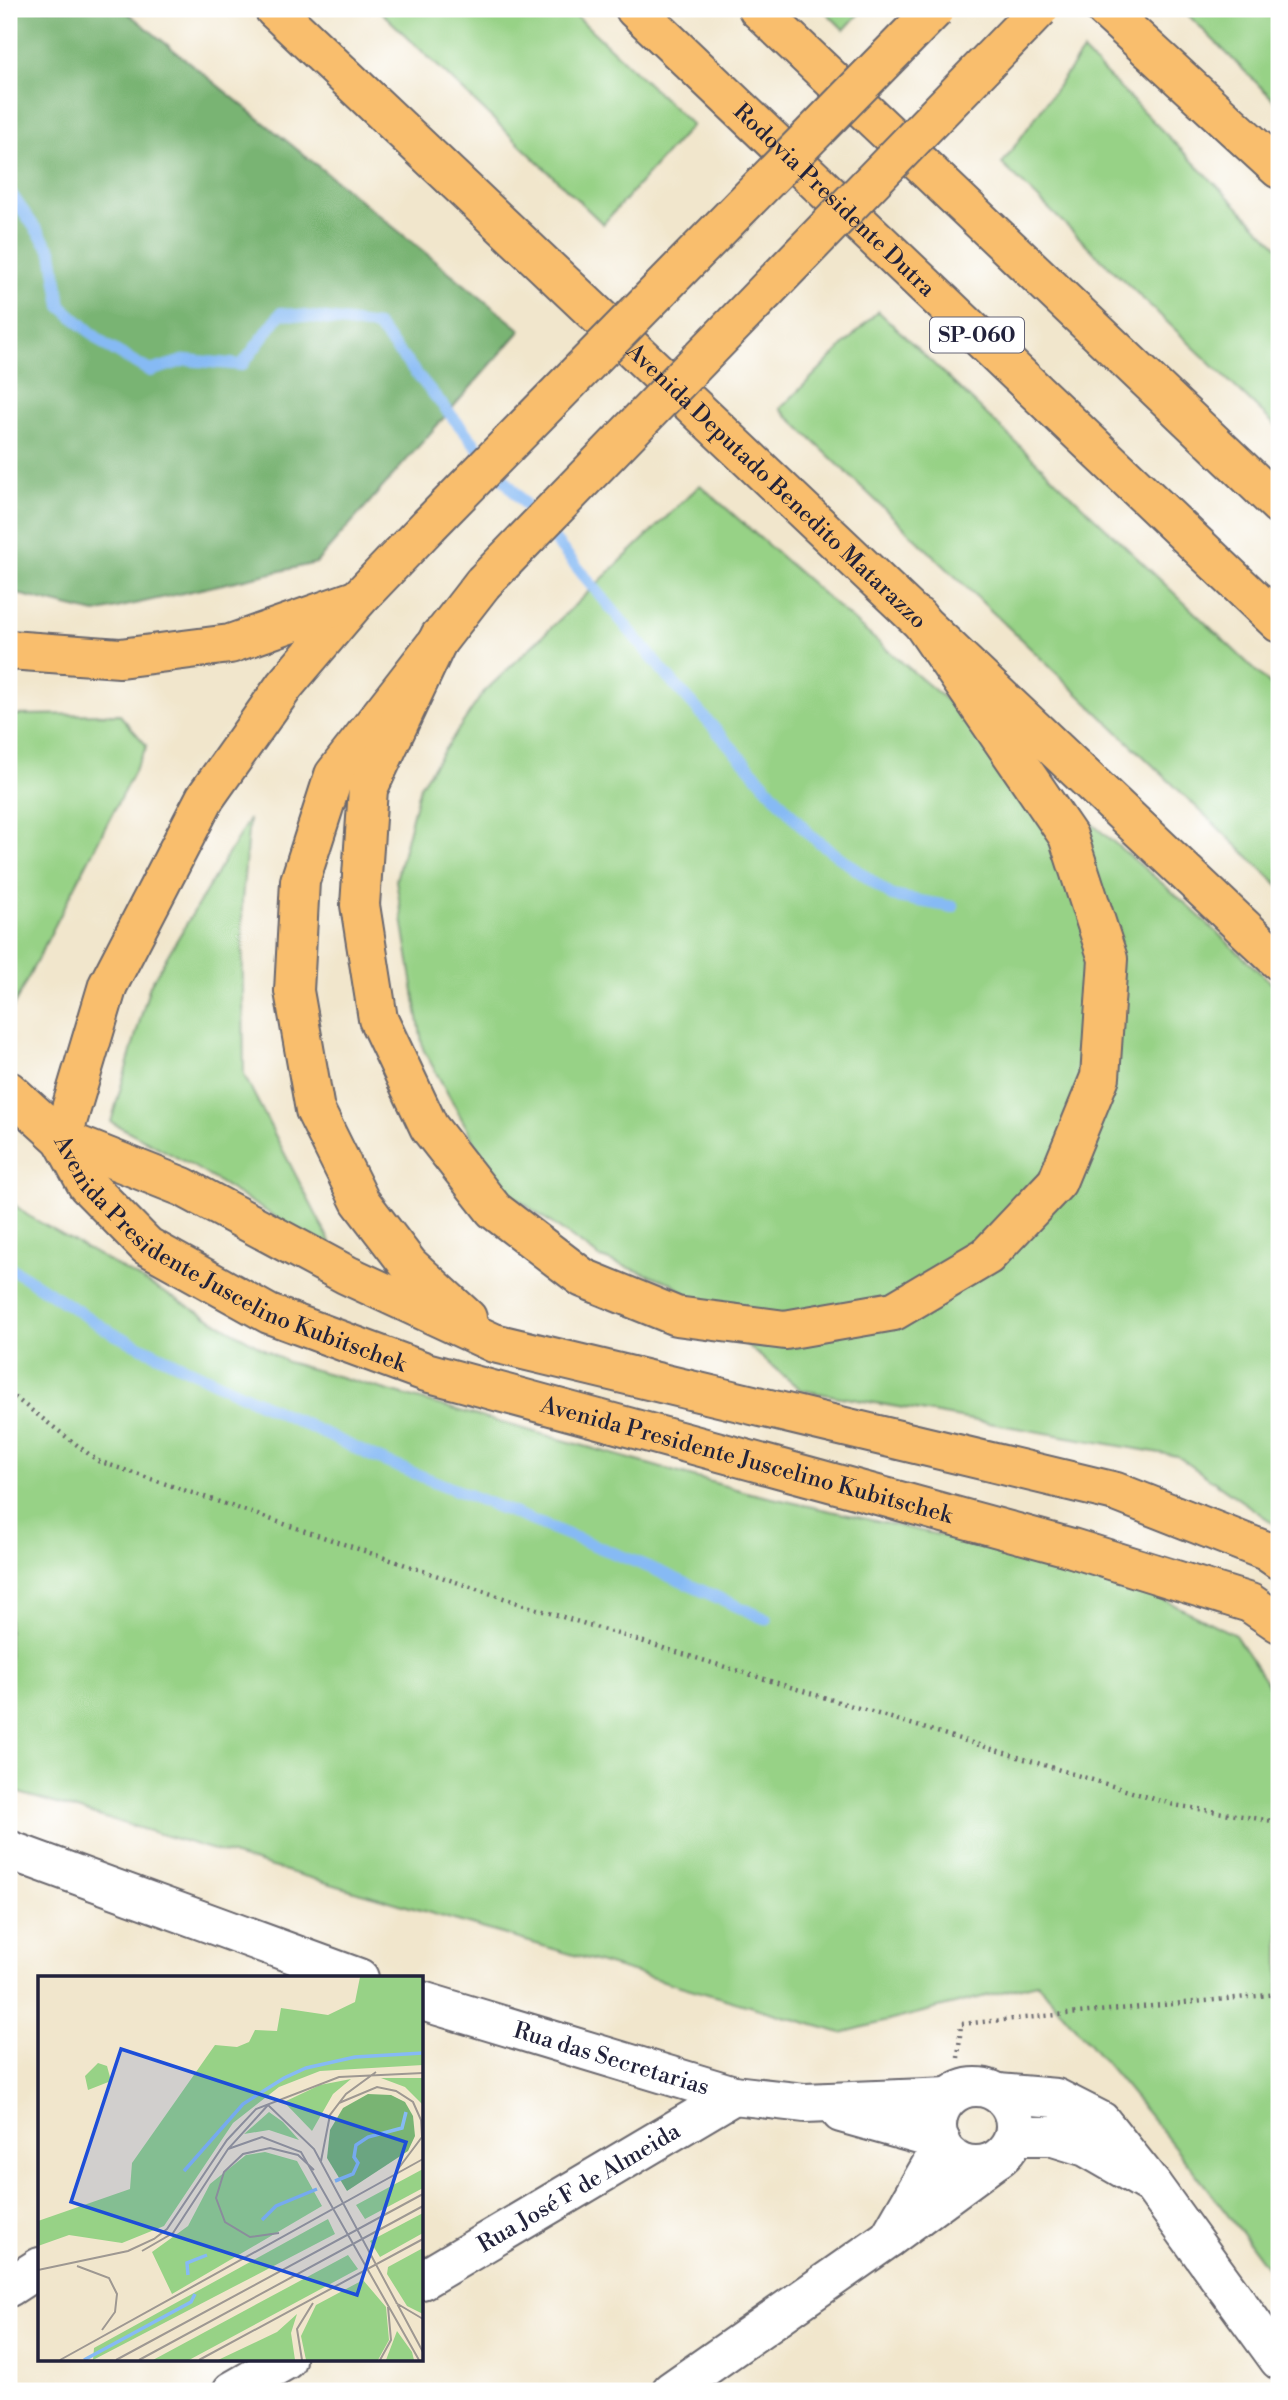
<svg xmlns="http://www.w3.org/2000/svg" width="1288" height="2400" font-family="'Libre Bodoni',serif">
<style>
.green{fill:#97d286;stroke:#5c7a60;stroke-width:2}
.forest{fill:#79b473;stroke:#4e6b57;stroke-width:2}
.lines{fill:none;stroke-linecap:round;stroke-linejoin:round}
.stream{stroke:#86baf4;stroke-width:12}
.minor-casing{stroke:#6a676e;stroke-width:42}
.major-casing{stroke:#6a676e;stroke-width:42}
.highway-casing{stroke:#6a676e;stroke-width:42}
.path{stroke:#6a676e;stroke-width:4.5;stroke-dasharray:2 5;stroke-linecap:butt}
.minor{stroke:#fff;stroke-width:38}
.major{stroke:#f9be6d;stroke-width:38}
.highway{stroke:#f9be6d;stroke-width:38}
.major-bridge-casing{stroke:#6a676e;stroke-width:42;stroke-linecap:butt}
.major-bridge{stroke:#f9be6d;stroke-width:38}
.labels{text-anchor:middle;stroke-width:5;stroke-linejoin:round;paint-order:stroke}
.shield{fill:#fff;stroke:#646476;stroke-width:2}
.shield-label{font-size:21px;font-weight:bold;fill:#22223b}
.street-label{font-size:23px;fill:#22223b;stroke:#fff}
.inset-river{fill:none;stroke:#86baf4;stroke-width:3.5}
.inset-road{fill:none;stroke:#9e9892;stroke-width:2}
.view{fill:#1d4ed8;fill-opacity:0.15;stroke:#1d4ed8;stroke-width:3.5}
.inset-edge{fill:none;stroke:#22223b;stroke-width:3.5}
</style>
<rect width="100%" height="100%" fill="#fff"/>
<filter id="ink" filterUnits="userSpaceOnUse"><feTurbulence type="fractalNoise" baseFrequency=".0143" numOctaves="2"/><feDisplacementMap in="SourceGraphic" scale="14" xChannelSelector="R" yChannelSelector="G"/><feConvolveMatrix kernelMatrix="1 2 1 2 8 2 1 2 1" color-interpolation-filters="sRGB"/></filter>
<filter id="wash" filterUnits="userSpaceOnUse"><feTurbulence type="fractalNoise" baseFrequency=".00686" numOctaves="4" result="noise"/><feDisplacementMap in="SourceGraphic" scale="28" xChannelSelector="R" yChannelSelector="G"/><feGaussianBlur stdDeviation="1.57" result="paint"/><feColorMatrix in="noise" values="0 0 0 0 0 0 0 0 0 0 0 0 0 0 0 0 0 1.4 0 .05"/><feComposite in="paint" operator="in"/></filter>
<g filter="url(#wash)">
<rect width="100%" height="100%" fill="#f1e6cc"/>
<g class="green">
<path d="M 378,9 L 569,9 L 692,125 L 603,224 Z"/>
<path d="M 823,9 L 863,9 L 844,30 Z"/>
<path d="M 1182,9 L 1279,9 L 1279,105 Z"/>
<path d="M 1083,51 L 1279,248 L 1279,429 L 1002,164 Z"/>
<path d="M 878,311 L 1279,693 L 1279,886 L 780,409 Z"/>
<path d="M 700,485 L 864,630 L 1184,902 L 1279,990 L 1279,1527 L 1177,1456 L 801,1390 L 672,1283 L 601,1258 L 499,1186 L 423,1049 L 396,880 L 420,786 L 483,693 Z"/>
<path d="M 119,714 L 147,746 L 9,1015 L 9,715 Z"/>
<path d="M 249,819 L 242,901 L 244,1075 L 337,1255 L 191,1165 L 111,1122 L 150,985 Z"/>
<path d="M 9,1200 L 27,1215 L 287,1362 L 750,1493 L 1110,1573 L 1235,1635 L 1279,1701 L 1279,2284 C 1204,2180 1122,2080 1037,1983 L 841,2033 L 9,1790 Z"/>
</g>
<path class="forest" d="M 9,9 L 123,9 L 521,330 L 316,563 L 95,613 L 9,592 Z"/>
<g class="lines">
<g class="stream">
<path d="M 9,191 L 52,252 L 61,306 L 105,345 L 150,371 L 186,360 L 242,365 L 281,313 L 377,326 L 669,678 L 811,836 L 892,896 L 953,907"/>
<path d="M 9,1267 L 112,1333 L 376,1458 L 651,1568 L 766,1619"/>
</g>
</g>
</g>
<g filter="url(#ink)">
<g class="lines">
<g class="minor-casing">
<g id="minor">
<path d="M 9,1850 L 359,1978"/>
<path id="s1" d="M 422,2001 L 734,2095 L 805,2103 L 949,2097"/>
<circle cx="976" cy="2126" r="39"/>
<path d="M 998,2093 L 1056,2098 L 1101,2121 L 1152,2185 L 1086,2147 L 1050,2136 L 1014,2136"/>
<path d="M 841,2113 L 941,2141"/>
<path d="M 942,2146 L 889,2238 L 991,2163"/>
<path d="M 1152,2185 L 1279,2360"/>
<path id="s2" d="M 422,2280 L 734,2095"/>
<path d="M 9,2287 L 40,2267"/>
<path d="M 232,2391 L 286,2360"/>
<path d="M 671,2391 L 889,2238"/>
</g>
</g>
<g class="major-casing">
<g id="major">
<path id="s3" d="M 9,1091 L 62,1139 L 87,1185 L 147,1246 L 269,1314 L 426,1372 L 1072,1548 L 1250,1603 L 1279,1623"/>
<path d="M 62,1139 L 183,1187 L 347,1275 L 494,1343 L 1116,1492 L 1266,1551 L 1279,1560"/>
<path d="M 62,1139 L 108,985 L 205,798 L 285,685 L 358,599 L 429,525"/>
<path d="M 467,1318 L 409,1265 L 360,1201 L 315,1110 L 294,991 L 300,881 L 334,775 L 483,583"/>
</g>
</g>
<g class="highway-casing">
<g id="highway">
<path id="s4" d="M 274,9 L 1279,961"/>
<path id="s5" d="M 635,9 L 1279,623"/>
<path d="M 758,9 L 1279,505"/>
<path d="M 1105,9 L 1279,169"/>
<path d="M 440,636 L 368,789 L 360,905 L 378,1019 L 429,1127 L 494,1210 L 583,1278 L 676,1316 L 785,1330 L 894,1311 L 987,1256 L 1057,1182 L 1100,1077 L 1108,959 L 1068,836 L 918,617"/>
<path d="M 9,650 L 120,658 L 230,644 L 358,599"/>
</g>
</g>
<g class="path">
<path d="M 9,1393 L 98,1461 L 527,1606 L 1174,1805 L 1279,1822"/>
<path d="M 958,2058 L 961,2024 L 1279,1994"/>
</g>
<use href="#minor" class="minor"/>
<use href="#major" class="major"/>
<use href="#highway" class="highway"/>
<g class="major-bridge-casing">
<g id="major-bridge">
<path d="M 429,525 L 935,9"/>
<path d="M 483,583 L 1039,9"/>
</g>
</g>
<use href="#major-bridge" class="major-bridge"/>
</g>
</g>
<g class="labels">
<rect class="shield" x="930" y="317.5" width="94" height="35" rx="5"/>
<g class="shield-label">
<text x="977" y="342">SP-060</text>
</g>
<g class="street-label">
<text dy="8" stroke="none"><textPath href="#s5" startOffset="276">Rodovia Presidente Dutra</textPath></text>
<text dy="8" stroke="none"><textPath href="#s4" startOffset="693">Avenida Deputado Benedito Matarazzo</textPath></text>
<text dy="8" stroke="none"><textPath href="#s3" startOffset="282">Avenida Presidente Juscelino Kubitschek</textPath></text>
<text dy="8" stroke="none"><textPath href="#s3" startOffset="849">Avenida Presidente Juscelino Kubitschek</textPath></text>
<text dy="8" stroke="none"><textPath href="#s1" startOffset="198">Rua das Secretarias</textPath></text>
<text dy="8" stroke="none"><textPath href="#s2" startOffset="182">Rua José F de Almeida</textPath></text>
</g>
</g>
<g transform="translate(38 1976)">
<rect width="385" height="385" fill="#f1e6cc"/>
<path d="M 322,1 L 385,1 L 385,89 L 282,95 L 241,111 L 195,147 L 126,250 L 84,267 L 31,259 L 0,270 L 0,245 L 92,213 L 94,187 L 177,69 L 199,71 L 211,66 L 217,54 L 239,55 L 243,32 L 290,39 L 317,26 ZM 60,87 L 69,90 L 73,105 L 50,114 L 47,100 ZM 343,102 L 385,102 L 385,129 L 367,111 ZM 313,103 L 295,118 L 274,155 L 246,126 L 282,109 ZM 231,136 L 245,146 L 261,164 L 231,154 L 206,158 ZM 227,176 L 259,185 L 284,230 L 134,318 L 114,276 L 150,250 L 172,208 L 208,179 ZM 385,193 L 385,212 L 327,243 L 318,229 ZM 385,237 L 385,257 L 342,281 L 332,265 ZM 290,243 L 297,258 L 55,384 L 56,372 ZM 385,272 L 385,338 L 369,330 L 349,298 L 350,291 ZM 310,279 L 320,293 L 151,384 L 115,384 ZM 325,304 L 348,331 L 351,364 L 340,384 L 268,384 L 263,360 L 278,329 ZM 259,338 L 253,357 L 257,384 L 180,384 L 239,356 ZM 359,355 L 374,376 L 376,384 L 348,384 Z" fill="#97d286"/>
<path d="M 330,118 L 353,119 L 367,126 L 375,140 L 377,160 L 370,175 L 309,215 L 289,182 L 292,154 L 305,132 Z" fill="#79b473"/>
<path class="inset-river" d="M 146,195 L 205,128 L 246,102 L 268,92 L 317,81 L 385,77M 297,205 L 315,198 L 320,187 L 316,181 L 318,169 L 330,161 L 364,152 L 368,136M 224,244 L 238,230 L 279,213M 150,299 L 149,287 L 169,279M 46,384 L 153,326 L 157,318"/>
<path class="inset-road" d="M 301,127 L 339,111 L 358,115 L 375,126 L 383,144 L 384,161 L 360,193M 230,129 L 276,173 L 385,376M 190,173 L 224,161 L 263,176 L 381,384M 283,185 L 292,139 L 308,118 L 338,96M 241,257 L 212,261 L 187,246 L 178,222 L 186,196 L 205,178 L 232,172 L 260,179 L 276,194M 104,275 L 135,257 L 190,173 L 230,129M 39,290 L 71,302 L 79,318 L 77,336 L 64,354M 0,294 L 90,275 L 116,263 L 129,253 L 189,164 L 218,133 L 301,101 L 385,97M 358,327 L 385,343M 22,384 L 385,183M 78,384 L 385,218M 101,384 L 385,230M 161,384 L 385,263M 264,384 L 259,353 L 275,327M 342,384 L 353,364 L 350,331"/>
<path class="view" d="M 83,73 L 368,166 L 319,319 L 33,226 Z"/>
<rect width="385" height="385" class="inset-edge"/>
</g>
<rect width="1288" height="2400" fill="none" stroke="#fff" stroke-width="35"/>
</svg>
